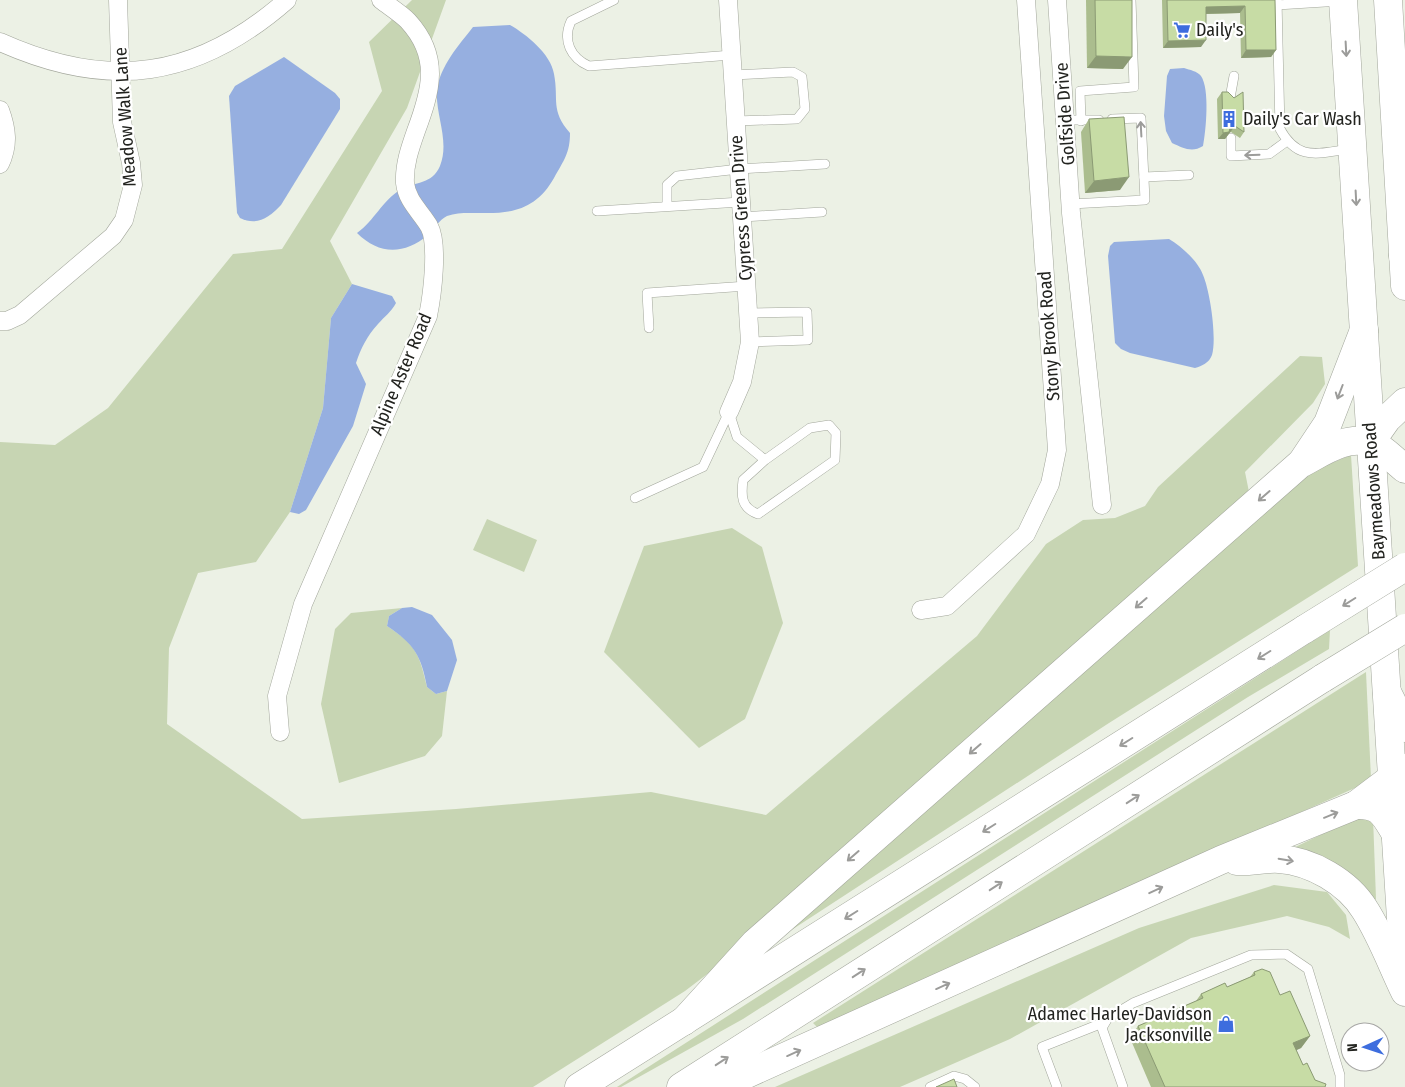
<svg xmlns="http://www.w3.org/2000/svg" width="1405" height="1087" font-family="'Fira Sans Condensed',sans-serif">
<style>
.green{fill:#c7d5b3}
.water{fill:#96afe0}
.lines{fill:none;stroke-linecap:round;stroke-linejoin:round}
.service-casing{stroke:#a2a69b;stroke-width:10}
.minor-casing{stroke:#a2a69b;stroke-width:19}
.primary-casing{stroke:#a2a69b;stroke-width:29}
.motorway-casing{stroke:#a2a69b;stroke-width:29}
.service{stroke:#fff;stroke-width:9}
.minor{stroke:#fff;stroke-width:18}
.primary{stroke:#fff;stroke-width:28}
.motorway{stroke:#fff;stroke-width:28}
.motorway-bridge-casing{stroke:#a2a69b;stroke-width:29;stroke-linecap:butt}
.motorway-bridge{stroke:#fff;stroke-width:28}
.wall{fill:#abbd8e}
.shaded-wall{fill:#8b9a74}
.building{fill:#c7dca5;stroke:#8b9a74}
.oneway{stroke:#9c9c9a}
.labels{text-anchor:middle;stroke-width:4.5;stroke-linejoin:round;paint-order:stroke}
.poi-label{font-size:18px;fill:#22231f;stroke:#fff;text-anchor:start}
.street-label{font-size:18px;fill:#22231f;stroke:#fff}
</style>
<rect width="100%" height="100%" fill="#ecf1e5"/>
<g class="green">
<path d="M 412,0 L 446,0 L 407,108 L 330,241 L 352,284 L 331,318 L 323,408 L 290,512 L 256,562 L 198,573 L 169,648 L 167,724 L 302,819 L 456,809 L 651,792 L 766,815 L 977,636 L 1046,544 L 1083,520 L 1115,518 L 1145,506 L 1158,487 L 1300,356 L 1322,357 L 1325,384 L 1313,403 L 1245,472 L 1249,492 L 744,946 L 685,991 L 533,1087 L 0,1087 L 0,442 L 55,445 L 108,408 L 233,254 L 282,249 L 382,91 L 369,42 Z"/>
<path d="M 1351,455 L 1358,566 L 1109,723 L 744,961 L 1301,476 Z"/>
<path d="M 487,519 L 537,540 L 524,572 L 473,550 Z"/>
<path d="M 732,528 L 762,547 L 783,623 L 745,719 L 699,748 L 604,652 L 644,546 Z"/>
<path d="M 402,608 L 389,616 L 387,626 C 416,645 419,653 427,687 L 436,694 L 447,691 L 442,736 L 425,756 L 339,783 L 321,704 L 335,629 L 351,613 Z"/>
<path d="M 1330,630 L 1329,649 L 1248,697 L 743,1019 L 621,1087 L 617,1087 Z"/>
<path d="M 1366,672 L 1371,779 L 1366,783 L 818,1028 L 813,1023 Z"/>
<path d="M 1362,815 L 1373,817 L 1376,899 L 1370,903 L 1289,850 Z"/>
<path d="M 1274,885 L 1327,892 L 1346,915 L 1350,939 L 1329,927 L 1287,916 L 1191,938 L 1010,1039 L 900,1087 L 775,1087 L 1139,928 Z"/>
</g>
<g class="water">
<path d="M 510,25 C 526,34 551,54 554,74 C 559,100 550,110 570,133 C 570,153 564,160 554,178 C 537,208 514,214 481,213 C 469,213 458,212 447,216 C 439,220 434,229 428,235 C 404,255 379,255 357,233 C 375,220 381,202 400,190 C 415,181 432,185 440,166 C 450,141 435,114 437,90 C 440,66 459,45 473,27 Z"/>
<path d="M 284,57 L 335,93 L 340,99 L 340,109 L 281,205 C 269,218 257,226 240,218 L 237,213 L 229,96 L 235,86 Z"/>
<path d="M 1184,68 C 1190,70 1197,71 1201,76 C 1210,89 1206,131 1203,146 C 1192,153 1183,148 1172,143 L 1166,131 L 1164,116 L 1167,76 L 1170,69 Z"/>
<path d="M 1169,239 C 1181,246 1198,261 1203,275 C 1210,291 1217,338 1212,355 C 1209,363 1202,366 1195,368 L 1130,353 L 1121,349 L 1115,343 L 1108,256 L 1110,246 L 1114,242 Z"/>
<path d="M 352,284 L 392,296 L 396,303 C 391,312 385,316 378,324 C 367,336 361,348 356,363 L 366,384 L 353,426 L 306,510 L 299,514 L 290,512 L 323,408 L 331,318 Z"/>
<path d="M 412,607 L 432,615 L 452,640 L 457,660 L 447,691 L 436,694 L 427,687 C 421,655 414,644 387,626 L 389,616 L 402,608 Z"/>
</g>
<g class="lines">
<g class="service-casing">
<g id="service">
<path d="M 614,0 L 571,21 C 562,41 571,58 589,66 L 732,55"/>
<path d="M 1277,0 L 1280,129 C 1298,162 1318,153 1350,149"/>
<path d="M 1277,5 L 1341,1"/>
<path d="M 733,75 L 793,72 L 802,77 L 805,109 L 797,119 L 736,121"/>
<path d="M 1230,98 L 1234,76"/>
<path d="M 1066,120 L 1099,120"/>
<path d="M 1081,121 L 1080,91 L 1134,87 L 1131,0"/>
<path d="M 1231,138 L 1231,156 L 1269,154 L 1287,141"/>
<path d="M 1144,177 L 1189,175"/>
<path d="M 1071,204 L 1145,200 L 1141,118 L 1112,119"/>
<path d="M 667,206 L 667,185 L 677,176 L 739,169 L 825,164"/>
<path d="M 597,211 L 741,202"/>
<path d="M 742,217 L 822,212"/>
<path d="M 749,313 L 807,312 L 808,340 L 750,342"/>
<path d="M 649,328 L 647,293 L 747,286"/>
<path d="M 729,412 L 737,437 L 765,460 L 810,428 L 829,425 L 836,433 L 835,460 L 758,514 C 741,508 741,496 743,480 L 765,460"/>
<path d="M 635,498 L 703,467 L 729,412"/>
<path d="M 930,1087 L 954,1076 L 965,1079 L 975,1087"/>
<path d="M 1057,1087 L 1042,1047 L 1105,1022"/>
<path d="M 1123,1087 L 1102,1028 L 1108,1018 L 1133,1003 L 1251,955 L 1286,954 L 1308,969 L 1340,1075 L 1340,1087"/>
</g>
</g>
<g class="minor-casing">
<g id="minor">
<path d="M 728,0 L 750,342 L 742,382 L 729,412"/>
<path d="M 1057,0 L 1071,213 L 1102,505"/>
<path d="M 0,42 C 109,91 197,79 287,0"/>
<path d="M 0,110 C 7,129 9,145 0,164"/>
<path d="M 0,321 L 7,321 L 20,315 L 113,236 L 124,220 L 133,185 L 131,163 L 122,122 L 118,0"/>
<path d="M 921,610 L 947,606 L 1026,534 L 1050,484 L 1057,450 L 1026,0"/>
<path d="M 280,732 L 277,696 L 303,604 L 428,316 C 432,296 439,244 429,226 C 420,211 407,201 405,183 C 404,165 410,148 416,131 C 431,91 441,57 408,21 C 400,13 390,7 381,0"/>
</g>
</g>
<g class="primary-casing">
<g id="primary">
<path d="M 1343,0 L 1405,982"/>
<path d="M 1388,0 L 1405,286"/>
</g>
</g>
<g class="motorway-casing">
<g id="motorway">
<path d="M 1403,256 L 1405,259"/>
<path d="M 1370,443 L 1387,419 L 1405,402"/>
<path d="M 1302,462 L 1328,423 L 1364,330"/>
<path d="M 1387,692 L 1405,728"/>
<path d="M 1356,805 C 1381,804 1384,815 1396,834"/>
<path d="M 1237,861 C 1251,862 1265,858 1279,859 C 1311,861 1348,882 1365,910 C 1381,935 1392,965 1405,992"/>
<path d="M 684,1021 L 755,943 L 1300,464 C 1320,454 1347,434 1370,443 C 1382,447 1395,461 1405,469"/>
<path d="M 579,1087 L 1305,629"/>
<path d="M 681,1087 L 1323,678"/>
<path d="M 718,1087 L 1221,860 L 1356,805 L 1405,768"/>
</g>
</g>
<use href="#service" class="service"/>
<use href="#minor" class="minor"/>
<use href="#primary" class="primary"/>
<use href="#motorway" class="motorway"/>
<g class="motorway-bridge-casing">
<g id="motorway-bridge">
<path d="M 1305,629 L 1405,567"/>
<path d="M 1323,678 L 1405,628"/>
</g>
</g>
<use href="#motorway-bridge" class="motorway-bridge"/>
</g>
<g class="wall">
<path d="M 1086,0 L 1132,0 L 1123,69 L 1087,68 Z"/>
<path d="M 1162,0 L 1275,0 L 1276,50 L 1271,57 L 1241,58 L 1240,13 L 1206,14 L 1201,47 L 1163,48 Z"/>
<path d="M 1222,92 L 1244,132 L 1240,138 L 1231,132 L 1229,133 L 1225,139 L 1218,139 L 1217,99 Z"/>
<path d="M 1089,119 L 1120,190 L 1085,193 L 1081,132 Z"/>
<path d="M 1254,972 L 1280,995 L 1310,1036 L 1301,1048 L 1296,1050 L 1303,1065 L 1315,1080 L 1325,1087 L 1151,1087 L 1130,1038 L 1138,1026 L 1196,1001 L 1201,994 L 1227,987 L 1250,977 Z"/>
</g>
<g class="shaded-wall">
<path d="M 1245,6 L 1240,13 L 1201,14 L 1206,7 Z"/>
<path d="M 1206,40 L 1201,47 L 1163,48 L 1168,41 Z"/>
<path d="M 1246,50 L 1276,50 L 1271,57 L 1241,58 Z"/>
<path d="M 1096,56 L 1132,57 L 1123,69 L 1087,68 Z"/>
<path d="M 1235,126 L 1225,139 L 1218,139 L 1223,133 Z"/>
<path d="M 1129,177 L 1120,190 L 1085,193 L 1094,181 Z"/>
<path d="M 1310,1036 L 1301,1048 L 1284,1056 L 1293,1043 Z"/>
</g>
<g class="building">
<path d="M 1095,0 L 1132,0 L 1132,57 L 1096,56 Z"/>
<path d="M 1167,0 L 1275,0 L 1276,50 L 1246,50 L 1245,6 L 1206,7 L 1206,40 L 1168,41 Z"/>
<path d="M 1222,92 L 1228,92 L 1234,98 L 1243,92 L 1244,132 L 1235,126 L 1230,128 L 1229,132 L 1223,133 Z"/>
<path d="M 1124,117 L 1129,177 L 1094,181 L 1089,119 Z"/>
<path d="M 1262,969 L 1270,972 L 1280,995 L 1290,991 L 1310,1036 L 1293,1043 L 1303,1065 L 1307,1063 L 1315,1080 L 1326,1084 L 1325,1087 L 1165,1087 L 1138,1026 L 1203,998 L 1201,994 L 1225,983 L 1227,987 L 1255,975 L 1254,972 Z"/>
<path d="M 954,1079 L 957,1087 L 936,1087 Z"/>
</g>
<defs><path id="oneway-shaft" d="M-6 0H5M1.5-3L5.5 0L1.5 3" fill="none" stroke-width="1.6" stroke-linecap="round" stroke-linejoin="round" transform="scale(1.25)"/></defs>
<g class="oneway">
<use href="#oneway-shaft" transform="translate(1346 49) rotate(87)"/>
<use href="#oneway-shaft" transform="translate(1141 129) rotate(-93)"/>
<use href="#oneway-shaft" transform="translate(1252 155) rotate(178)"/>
<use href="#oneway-shaft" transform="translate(1356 198) rotate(87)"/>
<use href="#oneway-shaft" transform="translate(1340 392) rotate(111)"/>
<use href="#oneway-shaft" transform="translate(1264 496) rotate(139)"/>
<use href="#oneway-shaft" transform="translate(1349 602) rotate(148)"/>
<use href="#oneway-shaft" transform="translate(1141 603) rotate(139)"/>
<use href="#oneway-shaft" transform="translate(1264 655) rotate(148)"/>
<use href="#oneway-shaft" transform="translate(1126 742) rotate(148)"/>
<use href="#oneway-shaft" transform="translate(975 749) rotate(139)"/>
<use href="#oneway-shaft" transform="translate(1133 799) rotate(-33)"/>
<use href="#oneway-shaft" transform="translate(1331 815) rotate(-22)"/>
<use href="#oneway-shaft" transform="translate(989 828) rotate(148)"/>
<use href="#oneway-shaft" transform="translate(853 856) rotate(139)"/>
<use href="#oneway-shaft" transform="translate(1286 860) rotate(10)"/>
<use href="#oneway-shaft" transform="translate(996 886) rotate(-33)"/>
<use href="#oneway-shaft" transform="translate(1156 890) rotate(-25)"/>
<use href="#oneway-shaft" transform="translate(851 915) rotate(148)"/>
<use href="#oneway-shaft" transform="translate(859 973) rotate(-33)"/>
<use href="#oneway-shaft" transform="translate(943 986) rotate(-24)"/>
<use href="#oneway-shaft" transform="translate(794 1053) rotate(-24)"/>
<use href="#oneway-shaft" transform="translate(722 1061) rotate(-33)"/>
</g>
<defs>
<g id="supermarket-bare" transform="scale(1.35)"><path d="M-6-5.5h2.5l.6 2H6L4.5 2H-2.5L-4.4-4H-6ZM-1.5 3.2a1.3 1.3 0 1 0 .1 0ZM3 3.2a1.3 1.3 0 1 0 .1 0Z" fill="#3d6dde" stroke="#fff" stroke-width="2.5" paint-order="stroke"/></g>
<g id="building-bare" transform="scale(1.35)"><path d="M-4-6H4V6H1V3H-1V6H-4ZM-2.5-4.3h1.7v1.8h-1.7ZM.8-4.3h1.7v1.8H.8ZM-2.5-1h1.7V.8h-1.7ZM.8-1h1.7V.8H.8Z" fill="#3d6dde" stroke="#fff" stroke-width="2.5" paint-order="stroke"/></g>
<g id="shop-bare" transform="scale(1.35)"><path d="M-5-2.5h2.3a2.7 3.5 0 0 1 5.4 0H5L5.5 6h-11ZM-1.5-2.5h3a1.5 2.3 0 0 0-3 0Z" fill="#3d6dde" stroke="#fff" stroke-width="2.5" paint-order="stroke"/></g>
</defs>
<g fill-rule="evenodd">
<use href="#supermarket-bare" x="1182" y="30"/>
<use href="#building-bare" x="1229" y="119"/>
<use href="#shop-bare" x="1226" y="1024"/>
</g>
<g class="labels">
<g class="poi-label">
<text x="1196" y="36">Daily's</text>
<text x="1243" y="125">Daily's Car Wash</text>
<text x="1212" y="1020" text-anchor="end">Adamec Harley-Davidson<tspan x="1212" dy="21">Jacksonville</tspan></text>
</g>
<g class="street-label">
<text transform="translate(1065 114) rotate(-94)" y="6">Golfside Drive</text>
<text transform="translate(125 117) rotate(-94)" y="6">Meadow Walk Lane</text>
<text transform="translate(741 208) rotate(-94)" y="6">Cypress Green Drive</text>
<text transform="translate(1049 336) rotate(-94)" y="6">Stony Brook Road</text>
<text transform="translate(401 374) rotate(-67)" y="6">Alpine Aster Road</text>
<text transform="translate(1374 491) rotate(-94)" y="6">Baymeadows Road</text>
</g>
</g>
<g transform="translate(1365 1047) rotate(267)"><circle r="24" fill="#ffffff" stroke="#a7a7a5"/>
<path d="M0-4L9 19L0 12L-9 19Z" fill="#3d6dde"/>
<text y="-8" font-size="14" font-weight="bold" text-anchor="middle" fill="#22231f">N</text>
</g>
</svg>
